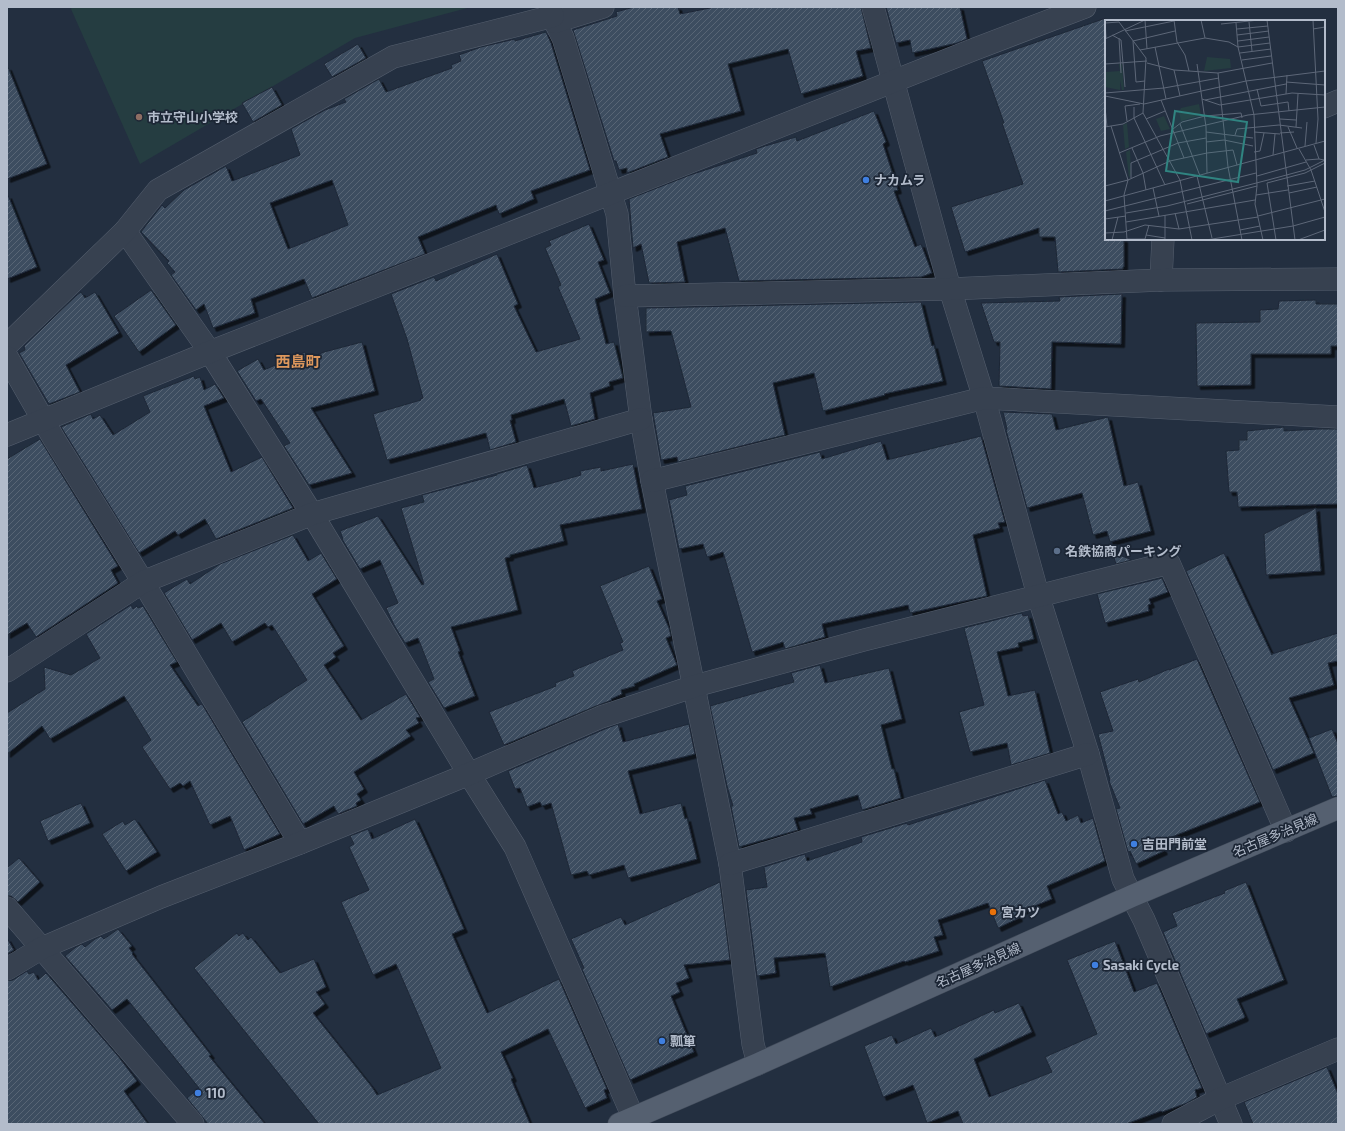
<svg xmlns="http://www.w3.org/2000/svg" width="1345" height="1131" font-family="'Exo 2','Noto Sans JP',sans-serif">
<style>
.pitch{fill:#253d41}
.building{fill:url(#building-hatch);stroke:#1e2837;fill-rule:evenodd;filter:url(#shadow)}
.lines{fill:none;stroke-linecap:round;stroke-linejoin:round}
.minor-casing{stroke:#555f6e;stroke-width:23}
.major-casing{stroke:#404a59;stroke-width:23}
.minor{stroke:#374150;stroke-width:22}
.major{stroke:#556070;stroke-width:22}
.education-dot{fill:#8d6e63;stroke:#1c2635;stroke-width:1.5}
.shop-dot{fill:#3f7fe0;stroke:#1c2635;stroke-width:1.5}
.service-dot{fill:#5c6f8a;stroke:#1c2635;stroke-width:1.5}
.food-dot{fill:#e8710a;stroke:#1c2635;stroke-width:1.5}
.labels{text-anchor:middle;stroke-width:3.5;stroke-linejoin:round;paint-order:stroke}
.poi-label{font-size:13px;font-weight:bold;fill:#b3bccb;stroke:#1c2635;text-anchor:start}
.street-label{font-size:13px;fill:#b3bccb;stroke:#1c2635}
.quarter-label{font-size:15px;font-weight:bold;fill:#dd975c;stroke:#1c2635}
.inset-road{fill:none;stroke:#5d6778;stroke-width:1}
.view{fill:#308481;fill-opacity:0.15;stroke:#308481;stroke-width:2}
.inset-edge{fill:none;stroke:#b3bccb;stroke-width:2}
</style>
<defs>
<pattern id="building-hatch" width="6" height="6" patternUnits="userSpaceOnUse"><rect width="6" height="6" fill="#3e4d60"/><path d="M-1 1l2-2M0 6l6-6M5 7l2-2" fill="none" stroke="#586575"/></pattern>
<filter id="shadow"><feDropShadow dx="3.5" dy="3.5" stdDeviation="0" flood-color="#0009"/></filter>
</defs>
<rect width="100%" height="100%" fill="#232f40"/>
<path class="pitch" d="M 72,7 L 471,7 L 355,38 L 140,164 L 71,9 Z"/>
<g class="building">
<path d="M 634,7 L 678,7 L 680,14 L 715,7 L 861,7 L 871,48 L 856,51 L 863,76 L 801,94 L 788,49 L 728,64 L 741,111 L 660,134 L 668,157 L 627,173 L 627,168 L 619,170 L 616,161 L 614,161 L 573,30 L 617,16 L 616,12 Z"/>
<path d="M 886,7 L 960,7 L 967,39 L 957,43 L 912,53 L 910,40 L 896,43 Z"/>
<path d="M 1106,18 L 1106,239 L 1124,239 L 1124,267 L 1123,267 L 1123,269 L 1058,272 L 1055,237 L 1039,237 L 1039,228 L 965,252 L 951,207 L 1023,184 L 1002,123 L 1004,123 L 982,61 Z"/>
<path d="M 546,32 L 551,43 L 590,170 L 531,191 L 534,199 L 499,214 L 496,205 L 418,237 L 425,254 L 312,298 L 304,279 L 251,299 L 255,313 L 213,328 L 204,304 L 196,310 L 171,275 L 175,272 L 167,263 L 169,261 L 141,232 L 162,205 L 165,208 L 184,190 L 226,166 L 232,181 L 300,155 L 291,129 L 325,110 L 346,102 L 344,99 L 379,79 L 386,92 L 452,68 L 451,65 L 461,61 L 459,55 L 481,47 L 515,39 L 515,41 ZM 332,180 L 348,225 L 288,249 L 270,203 Z"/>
<path d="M 358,44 L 366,58 L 332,77 L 324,64 Z"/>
<path d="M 7,67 L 8,67 L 47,164 L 7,179 Z"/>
<path d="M 272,87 L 282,105 L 253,122 L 242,103 Z"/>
<path d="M 874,111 L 886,142 L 883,144 L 898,190 L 894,191 L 915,247 L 921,244 L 932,273 L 921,277 L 739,281 L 725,228 L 677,242 L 685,282 L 649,283 L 641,244 L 633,248 L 629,199 L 690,175 L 757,153 L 756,149 L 765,146 L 796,137 L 797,141 Z"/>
<path d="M 8,195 L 37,267 L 7,279 L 7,196 Z"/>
<path d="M 589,224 L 604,260 L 598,262 L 610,293 L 595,299 L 606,344 L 614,342 L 623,378 L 609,382 L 610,386 L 590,393 L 595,419 L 571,426 L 564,399 L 511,415 L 512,420 L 510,420 L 516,442 L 490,450 L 486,433 L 387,460 L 373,414 L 421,400 L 420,399 L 423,398 L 407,339 L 391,294 L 434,277 L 436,281 L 497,254 L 518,304 L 514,306 L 536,352 L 580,339 L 558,287 L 561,285 L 545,248 L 551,245 L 549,241 Z"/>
<path d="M 151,290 L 176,325 L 139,352 L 114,316 Z"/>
<path d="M 81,292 L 85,298 L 95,292 L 119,333 L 66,365 L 80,392 L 49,404 L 19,353 L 25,350 L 24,346 L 77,295 Z"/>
<path d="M 1122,294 L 1121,344 L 1052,342 L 1051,389 L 999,386 L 1000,342 L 994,342 L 981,303 L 1060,301 L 1059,297 Z"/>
<path d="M 1316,300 L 1316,304 L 1338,304 L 1338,346 L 1331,346 L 1331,354 L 1251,354 L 1251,385 L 1197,386 L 1196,323 L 1260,322 L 1260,310 L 1278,309 L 1279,301 Z"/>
<path d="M 921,302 L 932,346 L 934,345 L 943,381 L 884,394 L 885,395 L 823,411 L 814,373 L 773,383 L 785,435 L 678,462 L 677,457 L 661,460 L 653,413 L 691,407 L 671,331 L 646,332 L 646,308 Z"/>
<path d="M 362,342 L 375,391 L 311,408 L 352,473 L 309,485 L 284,446 L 290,443 L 261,399 L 256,401 L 237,371 L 258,359 L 264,370 L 305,352 L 308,359 L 324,352 Z"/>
<path d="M 194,376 L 195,379 L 200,377 L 204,390 L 215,384 L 224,398 L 204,406 L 231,472 L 262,457 L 293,508 L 216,539 L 205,519 L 178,535 L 175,531 L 139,553 L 61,427 L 91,414 L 93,419 L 100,415 L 113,435 L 150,412 L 143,396 Z"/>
<path d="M 1003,412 L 1052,414 L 1056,430 L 1108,417 L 1124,486 L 1138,482 L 1151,531 L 1110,542 L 1107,531 L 1093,535 L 1082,493 L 1027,508 L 1006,430 L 1007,429 Z"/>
<path d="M 1284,427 L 1284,431 L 1319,429 L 1338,429 L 1338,504 L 1238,507 L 1237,492 L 1229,492 L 1226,451 L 1239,450 L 1239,440 L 1247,440 L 1247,431 Z"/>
<path d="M 981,436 L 1005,522 L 998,523 L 1000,528 L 973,535 L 987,596 L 910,613 L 908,605 L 822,624 L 825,637 L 785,649 L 783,642 L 752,652 L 723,552 L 707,557 L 703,544 L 679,549 L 669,500 L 687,495 L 685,486 L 820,452 L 822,459 L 881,441 L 887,460 Z"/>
<path d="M 40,439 L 118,566 L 111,570 L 118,583 L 36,637 L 27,623 L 7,635 L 7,459 Z"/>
<path d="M 633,464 L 642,509 L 560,525 L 564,541 L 510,555 L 510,557 L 505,558 L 518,610 L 451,627 L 460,651 L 458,652 L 475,696 L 444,708 L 428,682 L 434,679 L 418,638 L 405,643 L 394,625 L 386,608 L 398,603 L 380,560 L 360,569 L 342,539 L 343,539 L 340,531 L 378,516 L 422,585 L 424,584 L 401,508 L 424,502 L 422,495 L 497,475 L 497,474 L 527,465 L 534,488 L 581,475 L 580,471 L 601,467 L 601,471 Z"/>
<path d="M 1316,508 L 1321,571 L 1266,575 L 1264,534 Z"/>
<path d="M 293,535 L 308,561 L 321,553 L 337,579 L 312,594 L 344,646 L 333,653 L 336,657 L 324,665 L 361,720 L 406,694 L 420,717 L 416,718 L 419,723 L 406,730 L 411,736 L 354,772 L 364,789 L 357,794 L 361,800 L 356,803 L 357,806 L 338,814 L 334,806 L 303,824 L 242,722 L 307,680 L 272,625 L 268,627 L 265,623 L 232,642 L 221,623 L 192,640 L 164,593 L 187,579 L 190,584 L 220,564 Z"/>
<path d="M 1112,552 L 1132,560 L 1116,564 Z"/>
<path d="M 1224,553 L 1272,655 L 1272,654 L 1338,633 L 1338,661 L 1328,663 L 1334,685 L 1289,698 L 1314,753 L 1273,770 L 1186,571 Z"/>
<path d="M 649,566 L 662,599 L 657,601 L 669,628 L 671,636 L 666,638 L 677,665 L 634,684 L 635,686 L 621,690 L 622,694 L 611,699 L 612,700 L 596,706 L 504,745 L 489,712 L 556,686 L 555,683 L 574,676 L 572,671 L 623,650 L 620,643 L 623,642 L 600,586 Z"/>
<path d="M 1162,578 L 1168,592 L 1149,599 L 1151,604 L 1148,605 L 1149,611 L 1105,623 L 1097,594 Z"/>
<path d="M 131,605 L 133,609 L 137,606 L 138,608 L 143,606 L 177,662 L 170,665 L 198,706 L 202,704 L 280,834 L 244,850 L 230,816 L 210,825 L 190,781 L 183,786 L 180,783 L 170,789 L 142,747 L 151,740 L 124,696 L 50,739 L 42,726 L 7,754 L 7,713 L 45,689 L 44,667 L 71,675 L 100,658 L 86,634 Z"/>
<path d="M 1022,613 L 1023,616 L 1028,615 L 1034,639 L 1018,643 L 1019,647 L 997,652 L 1008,696 L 1035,690 L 1050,753 L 1011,765 L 1007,743 L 970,752 L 959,712 L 984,705 L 964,628 Z"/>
<path d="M 1197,659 L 1260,802 L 1159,842 L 1164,851 L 1136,864 L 1130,851 L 1128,852 L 1116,809 L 1120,808 L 1109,781 L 1110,780 L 1098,734 L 1113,731 L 1100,692 L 1138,679 L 1139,682 L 1169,669 L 1169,670 Z"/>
<path d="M 820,665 L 825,683 L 889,668 L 902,719 L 881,725 L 892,769 L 894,769 L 901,798 L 862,810 L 858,795 L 810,809 L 812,814 L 794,818 L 798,830 L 739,847 L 731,806 L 733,806 L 727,786 L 710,706 L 794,682 L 791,673 Z"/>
<path d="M 618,724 L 623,742 L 689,724 L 695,754 L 628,771 L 640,814 L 681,803 L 685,819 L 687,818 L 697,859 L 628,878 L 624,865 L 589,875 L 587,871 L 571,875 L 551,803 L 542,806 L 540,802 L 527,807 L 520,788 L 515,789 L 508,771 L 605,729 Z"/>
<path d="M 1332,729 L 1338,744 L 1338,796 L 1332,797 L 1309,738 Z"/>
<path d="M 1045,780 L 1058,814 L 1062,812 L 1066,821 L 1078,815 L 1081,823 L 1093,818 L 1105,861 L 1047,886 L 1052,899 L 1017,913 L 1019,918 L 998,928 L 988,903 L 938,920 L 943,935 L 934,937 L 939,951 L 905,962 L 904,961 L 830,987 L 825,953 L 774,958 L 776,973 L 757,976 L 746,890 L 767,887 L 764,867 L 805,854 L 807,861 L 862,842 L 861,837 L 907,823 L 908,825 Z"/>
<path d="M 81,803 L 90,823 L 48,841 L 40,821 Z"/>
<path d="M 135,819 L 157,852 L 126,871 L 102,834 L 123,821 L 125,825 Z"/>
<path d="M 415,819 L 439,871 L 464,929 L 452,934 L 487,1013 L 559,979 L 607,1089 L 604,1090 L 607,1098 L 585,1108 L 548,1029 L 501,1052 L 513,1078 L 511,1079 L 530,1124 L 319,1124 L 194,968 L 237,933 L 239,936 L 243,933 L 248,940 L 251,937 L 280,973 L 314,959 L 326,987 L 316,992 L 325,1004 L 313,1013 L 372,1087 L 377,1095 L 441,1068 L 396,964 L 373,975 L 341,902 L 369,890 L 349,847 L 354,844 L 350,836 L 368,829 L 372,839 Z"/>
<path d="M 19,858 L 40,882 L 18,902 L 11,896 L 7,896 L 7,868 Z"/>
<path d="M 720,882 L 730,960 L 684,965 L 689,978 L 676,983 L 680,992 L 671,996 L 694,1052 L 630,1080 L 582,969 L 584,968 L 571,939 L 621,917 L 625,925 Z"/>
<path d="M 1246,882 L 1284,980 L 1237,999 L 1245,1017 L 1244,1018 L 1206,1034 L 1163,932 L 1177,926 L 1172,913 L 1225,893 L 1224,891 Z"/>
<path d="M 118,929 L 132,946 L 129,948 L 133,953 L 132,954 L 211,1055 L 209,1056 L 265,1124 L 208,1124 L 187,1098 L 199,1088 L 127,999 L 112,1010 L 65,956 L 76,947 L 82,944 L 85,947 L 95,939 L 101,936 L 104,939 Z"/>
<path d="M 7,938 L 14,950 L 7,954 Z"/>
<path d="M 1115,941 L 1134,992 L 1157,983 L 1202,1088 L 1195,1090 L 1197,1097 L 1187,1103 L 1162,1112 L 1161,1111 L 1126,1124 L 963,1124 L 958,1111 L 927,1123 L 913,1085 L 883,1097 L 864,1046 L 892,1035 L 896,1044 L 931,1028 L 935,1037 L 994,1010 L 995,1013 L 1019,1003 L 1032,1032 L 974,1059 L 989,1097 L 1052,1072 L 1045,1057 L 1097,1034 L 1067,960 Z"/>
<path d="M 27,971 L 29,974 L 34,972 L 38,980 L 46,973 L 118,1056 L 137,1081 L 124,1091 L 148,1124 L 7,1124 L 7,981 L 13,980 Z"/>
<path d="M 1327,1067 L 1338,1094 L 1338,1124 L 1253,1124 L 1244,1102 Z"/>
</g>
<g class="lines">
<g class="minor-casing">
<g id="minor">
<path d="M 550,7 L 555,22 L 563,38 L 617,214 L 625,296 L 641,419 L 652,481 L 730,864 L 753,1044 L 758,1064"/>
<path d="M 873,7 L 950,289 L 984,398 L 1038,595 L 1088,754 L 1123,879 L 1144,920 L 1231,1124"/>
<path d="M 555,22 L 603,7"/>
<path d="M 1324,107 L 1338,101"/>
<path d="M 125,231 L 210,352 L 312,514 L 469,774 L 515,847 L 633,1117"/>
<path d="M 1161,280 L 1163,239"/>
<path d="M 625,296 L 950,289 L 1161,280 L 1338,279"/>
<path d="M 7,345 L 125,231 L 158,190 L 393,57 L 553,16"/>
<path d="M 7,357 L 54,439 L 143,582 L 300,843"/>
<path d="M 7,435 L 210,352 L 975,49 L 1085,7"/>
<path d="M 652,481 L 984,398 L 1338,417"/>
<path d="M 7,671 L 143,582 L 312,514 L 641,419"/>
<path d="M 730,864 L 1088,754"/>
<path d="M 7,908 L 193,1124"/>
<path d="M 7,969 L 42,948 L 161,897 L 300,843 L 469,774 L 601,717 L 695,686 L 864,640 L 1169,563 L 1286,831"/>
<path d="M 1173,1124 L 1220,1099 L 1338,1049"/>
</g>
</g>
<g class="major-casing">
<path id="major" d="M 619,1124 L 758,1064 L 1132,896 L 1338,808"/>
</g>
<use href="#minor" class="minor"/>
<use href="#major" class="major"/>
</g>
<circle class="education-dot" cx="139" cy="117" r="4"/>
<g class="shop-dot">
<circle cx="866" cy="180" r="4"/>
<circle cx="1134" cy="844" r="4"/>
<circle cx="1095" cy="965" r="4"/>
<circle cx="662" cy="1041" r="4"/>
<circle cx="198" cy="1093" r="4"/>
</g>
<circle class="service-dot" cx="1057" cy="551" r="4"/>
<circle class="food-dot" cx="993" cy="912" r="4"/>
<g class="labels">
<g class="poi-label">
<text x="147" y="122">市立守山小学校</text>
<text x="874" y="185">ナカムラ</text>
<text x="1065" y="556">名鉄協商パーキング</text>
<text x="1142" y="849">吉田門前堂</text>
<text x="1001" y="917">宮カツ</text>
<text x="1103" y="970">Sasaki Cycle</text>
<text x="670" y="1046">瓢箪</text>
<text x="206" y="1098">110</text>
</g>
<g class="street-label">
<text transform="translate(1275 835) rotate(-23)" y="5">名古屋多治見線</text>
<text transform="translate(978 965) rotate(-24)" y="5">名古屋多治見線</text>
</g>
<g class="quarter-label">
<text x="298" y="367">西島町</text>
</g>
</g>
<g transform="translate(1105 20)">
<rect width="220" height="220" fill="#232f40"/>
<path d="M 59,96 L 65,109 L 56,111 L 51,99 Z" fill="#253d41"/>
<path d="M 14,44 L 17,44 L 19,70 L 17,70 L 15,60 L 15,70 L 0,67 L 1,52 L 15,51 ZM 22,103 L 24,127 L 20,129 L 18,105 ZM 25,130 L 26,154 L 24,158 L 21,132 Z" fill="#253d41"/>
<path d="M 102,37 L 125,39 L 126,48 L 99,51 ZM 94,84 L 96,95 L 76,101 L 74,92 L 76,88 Z" fill="#253d41"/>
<path class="inset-road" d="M 0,0 L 1,18M 40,0 L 42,29M 69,0 L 72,22 L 80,35 L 84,51M 96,0 L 100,18M 162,0 L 190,220M 208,0 L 213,99 L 211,123M 144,2 L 147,31M 0,3 L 14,2 L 41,38 L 38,93 L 75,160 L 87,220M 131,3 L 133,27 L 149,95 L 152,166 L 150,184 L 158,220M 116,4 L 154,0M 132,9 L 163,6M 208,9 L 220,7M 20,11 L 69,1M 7,15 L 16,20 L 20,67M 132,15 L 164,11M 14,18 L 16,53M 0,19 L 40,0M 133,21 L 164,17M 50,27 L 61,79M 35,30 L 100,18 L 124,22 L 133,27 L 165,23M 135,33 L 166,29M 137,40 L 166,36M 42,43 L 69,50 L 113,53 L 167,43M 0,44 L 42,41M 92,44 L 101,107 L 102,153M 69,50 L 75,76M 113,53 L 123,147 L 137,220M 40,61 L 31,62 L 28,21 L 70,11M 181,62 L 220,65M 152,69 L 156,86 L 183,82 L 184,91M 0,73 L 59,68 L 114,58M 181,74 L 182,55M 0,76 L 39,84 L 141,61 L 220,51M 97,79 L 115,85 L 187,73 L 220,75M 56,80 L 79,138M 100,80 L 181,64M 0,87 L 2,107M 29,87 L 29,98 L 60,165M 100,96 L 136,93 L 137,98M 41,99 L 60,91M 175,99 L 191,100M 22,101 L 20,86 L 35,84M 75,104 L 95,156M 174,105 L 197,108M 6,106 L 23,160 L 19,175 L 22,220M 0,107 L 18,104 L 38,93M 183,107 L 192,128M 191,107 L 193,74M 68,109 L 77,102 L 100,96M 101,112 L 148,118M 149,112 L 175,114M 175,113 L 189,112M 130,115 L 132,109 L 174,105M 101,122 L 119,120 L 148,126M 209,125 L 214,139 L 219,140M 200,126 L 202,102M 27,128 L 38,153 L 41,170M 194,129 L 206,150 L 220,192M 149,132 L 155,131 L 159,113M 14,133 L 55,116 L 143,95 L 220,87M 168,135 L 170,114M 201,140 L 214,139M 92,156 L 107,218M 152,156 L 201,142M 26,158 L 26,143 L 73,123 L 101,118M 0,166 L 23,160 L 65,141 L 102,133 L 128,130 L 132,145M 182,166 L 210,161M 48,168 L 54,196M 184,173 L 212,167M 151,175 L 183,170M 0,181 L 220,121M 82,184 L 152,166M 0,191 L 151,153M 21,193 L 62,186 L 163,160 L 200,150 L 220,140M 70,193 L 74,209M 60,195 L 60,220M 153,196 L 220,179M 0,199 L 21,196M 21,202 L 150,180M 135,210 L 155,206M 0,213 L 19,212 L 40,205 L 74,209 L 153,197M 41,215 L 60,218M 22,219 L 40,219M 40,219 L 44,205M 7,220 L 13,197M 101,220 L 188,206 L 220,197M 171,220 L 162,163 L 200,153 L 220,143M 193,220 L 220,210"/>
<path class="view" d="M 70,91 L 142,102 L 133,162 L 61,151 Z"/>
<rect width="220" height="220" class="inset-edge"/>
</g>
<rect width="1345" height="1131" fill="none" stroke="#b3bccb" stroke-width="16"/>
</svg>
